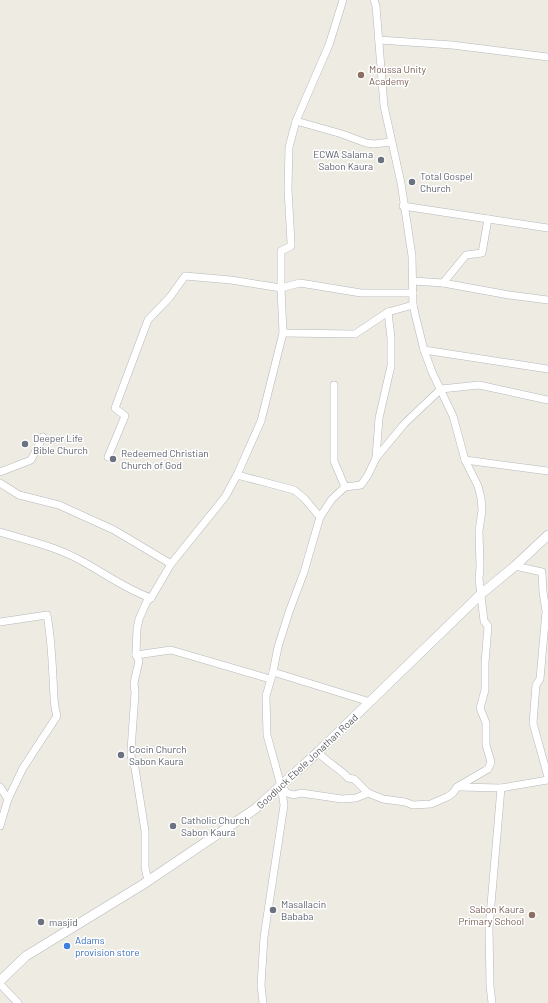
<svg xmlns="http://www.w3.org/2000/svg" width="548" height="1003" font-family="Barlow,sans-serif">
<style>
.lines{fill:none;stroke-linecap:round;stroke-linejoin:round}
.minor-casing{stroke:#b5b8bc;stroke-width:8}
.secondary-casing{stroke:#b6b8be;stroke-width:10}
.minor{stroke:#fff;stroke-width:7}
.secondary{stroke:#fff;stroke-width:9}
.education-dot{fill:#8d6e63;stroke:#fff;stroke-width:1.5}
.worship-dot{fill:#6b7280;stroke:#fff;stroke-width:1.5}
.shop-dot{fill:#3f7fe0;stroke:#fff;stroke-width:1.5}
.labels{text-anchor:middle;stroke-width:3;stroke-linejoin:round;paint-order:stroke}
.education-label{font-size:10px;fill:#785e54;stroke:#fff;text-anchor:start}
.worship-label{font-size:10px;fill:#5b616d;stroke:#fff;text-anchor:start}
.street-label{font-size:10px;fill:#5a5e62;stroke:#fff}
.shop-label{font-size:10px;fill:#366cbe;stroke:#fff;text-anchor:start}
</style>
<rect width="100%" height="100%" fill="#edebe2"/>
<g class="lines">
<g class="minor-casing">
<g id="minor">
<path d="M 379,40 L 452,45 L 548,57"/>
<path d="M 296,121 L 329,45 L 343,0"/>
<path d="M 403,206 L 488,219 L 482,253 L 466,255 L 443,283 L 413,281"/>
<path d="M 488,219 L 548,228"/>
<path d="M 443,283 L 509,295 L 548,300"/>
<path d="M 283,333 L 355,334 L 388,312 L 413,305"/>
<path d="M 424,350 L 548,369"/>
<path d="M 334,385 L 334,461 L 345,487"/>
<path d="M 108,457 L 125,416 L 115,408 L 148,320 L 170,297 L 185,276 L 231,280 L 281,288 L 300,283 L 361,293 L 413,293"/>
<path d="M 376,458 L 405,423 L 441,389 L 479,385 L 548,400"/>
<path d="M 465,460 L 548,471"/>
<path d="M 0,472 L 31,460 L 43,437"/>
<path d="M 237,475 L 294,490 L 304,498 L 320,517"/>
<path d="M 0,483 L 19,495 L 59,505 L 114,530 L 171,564"/>
<path d="M 0,532 C 26,540 54,546 78,559 C 103,572 125,589 151,598"/>
<path d="M 515,566 L 542,572 L 543,592 L 546,611 L 540,679 L 536,685 L 533,723 L 548,777"/>
<path d="M 0,622 L 47,615 C 51,636 52,657 53,678 C 54,691 53,704 57,716 L 23,768 L 8,799 L 0,826"/>
<path d="M 136,655 L 171,650 L 270,679"/>
<path d="M 273,672 L 370,702"/>
<path d="M 318,752 C 328,764 339,767 348,778 L 354,779 L 368,793"/>
<path d="M 281,786 L 287,793 L 294,795 L 301,793 L 342,799 L 356,798 L 368,793 L 383,799 L 405,802 L 413,805 L 431,804 L 447,797 L 453,793 L 457,787 L 488,769 L 491,762 L 486,745 L 486,723 L 480,708 L 485,690 L 485,663 L 488,626 L 484,621 L 479,579 L 480,567 L 479,531 L 482,510 L 481,498 L 478,486 L 465,460 L 453,416 L 432,372 L 424,350 L 416,318 L 413,305 L 412,256 L 401,183 L 384,106 L 376,6 L 374,0"/>
<path d="M 0,787 L 8,799"/>
<path d="M 459,787 L 501,788 L 548,780"/>
<path d="M 148,881 L 145,867 L 145,831 L 135,768 L 131,756 L 131,750 L 135,693 L 134,683 L 139,661 L 136,655 L 137,629 L 139,619 L 147,601 L 151,598 L 171,564 L 225,497 L 237,475 L 261,421 L 283,333 L 281,288 L 281,251 L 291,246 L 291,243 L 288,189 L 289,147 L 296,121 L 342,134 L 366,143 L 374,144 L 391,142"/>
<path d="M 0,984 L 18,1003"/>
<path d="M 263,1003 L 261,985 L 264,937 L 284,805 L 281,786 L 267,735 L 266,696 L 273,672 L 278,647 L 289,612 L 304,572 L 320,517 L 332,499 L 345,487 L 361,485 L 368,475 L 376,458 L 379,418 L 391,366 L 391,338 L 388,312"/>
<path d="M 492,1003 L 490,986 L 489,928 L 501,788"/>
</g>
</g>
<g class="secondary-casing">
<path id="secondary" d="M 0,981 L 26,956 L 142,885 L 255,809 L 318,752 L 481,594 L 515,566 L 548,535"/>
</g>
<use href="#minor" class="minor"/>
<use href="#secondary" class="secondary"/>
</g>
<g class="education-dot">
<circle cx="361" cy="75" r="4"/>
<circle cx="532" cy="915" r="4"/>
</g>
<g class="worship-dot">
<circle cx="381" cy="160" r="4"/>
<circle cx="412" cy="182" r="4"/>
<circle cx="25" cy="444" r="4"/>
<circle cx="113" cy="459" r="4"/>
<circle cx="121" cy="755" r="4"/>
<circle cx="173" cy="826" r="4"/>
<circle cx="273" cy="910" r="4"/>
<circle cx="41" cy="922" r="4"/>
</g>
<circle class="shop-dot" cx="67" cy="946" r="4"/>
<g class="labels">
<g class="education-label">
<text x="369" y="73">Moussa Unity<tspan x="369" dy="12">Academy</tspan></text>
<text x="524" y="913" text-anchor="end">Sabon Kaura<tspan x="524" dy="12">Primary School</tspan></text>
</g>
<g class="worship-label">
<text x="373" y="158" text-anchor="end">ECWA Salama<tspan x="373" dy="12">Sabon Kaura</tspan></text>
<text x="420" y="180">Total Gospel<tspan x="420" dy="12">Church</tspan></text>
<text x="33" y="442">Deeper Life<tspan x="33" dy="12">Bible Church</tspan></text>
<text x="121" y="457">Redeemed Christian<tspan x="121" dy="12">Church of God</tspan></text>
<text x="129" y="753">Cocin Church<tspan x="129" dy="12">Sabon Kaura</tspan></text>
<text x="181" y="824">Catholic Church<tspan x="181" dy="12">Sabon Kaura</tspan></text>
<text x="281" y="908">Masallacin<tspan x="281" dy="12">Bababa</tspan></text>
<text x="49" y="926">masjid</text>
</g>
<g class="street-label">
<text transform="translate(307 761) rotate(-43)" y="4">Goodluck Ebele Jonathan Road</text>
</g>
<g class="shop-label">
<text x="75" y="944">Adams<tspan x="75" dy="12">provision store</tspan></text>
</g>
</g>
</svg>
